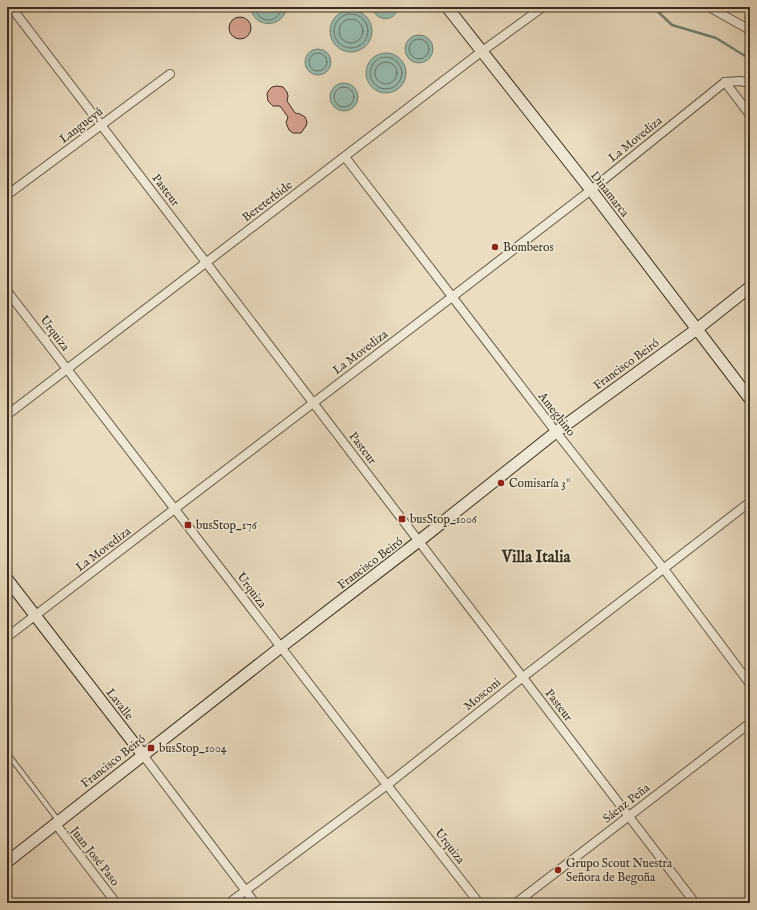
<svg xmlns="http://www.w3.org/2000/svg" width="757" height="910" font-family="'IM FELL English',serif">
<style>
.water{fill:#98bcb0;stroke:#728376}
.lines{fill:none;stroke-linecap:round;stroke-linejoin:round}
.shore{stroke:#687567;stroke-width:1}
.stream{stroke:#728376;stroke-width:2.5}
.building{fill:#d6a190;stroke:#392e1e}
.lane-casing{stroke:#655a47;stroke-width:6}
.street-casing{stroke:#655a47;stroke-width:10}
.secondary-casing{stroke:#392e1e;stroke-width:13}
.lane{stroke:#f1e9d7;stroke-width:4}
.street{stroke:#f1e9d7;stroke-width:8}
.secondary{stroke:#f1e9d7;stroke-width:11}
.poi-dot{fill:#8f2418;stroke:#f1e9d7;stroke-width:1.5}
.labels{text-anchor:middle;stroke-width:3.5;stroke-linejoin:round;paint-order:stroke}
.street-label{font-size:12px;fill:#392e1e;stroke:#f1e9d7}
.poi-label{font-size:12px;fill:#392e1e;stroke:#f1e9d7;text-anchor:start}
.district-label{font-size:16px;font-weight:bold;fill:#392e1e;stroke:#f1e9d7}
</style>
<rect width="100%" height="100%" fill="#eaddc1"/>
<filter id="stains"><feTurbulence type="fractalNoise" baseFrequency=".005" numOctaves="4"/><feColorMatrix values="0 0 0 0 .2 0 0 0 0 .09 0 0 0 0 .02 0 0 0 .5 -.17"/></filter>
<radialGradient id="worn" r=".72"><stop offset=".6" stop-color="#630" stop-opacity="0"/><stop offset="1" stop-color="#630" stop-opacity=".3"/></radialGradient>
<g class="water">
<path d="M 251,7 L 286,7 C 285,29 252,29 251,7 Z"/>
<path d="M 371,7 L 399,7 C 394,23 377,22 371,7 Z"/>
<circle cx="351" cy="31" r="21"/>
<circle cx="419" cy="49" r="14"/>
<circle cx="318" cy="62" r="13"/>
<circle cx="386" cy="73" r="20"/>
<circle cx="344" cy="97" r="14"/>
</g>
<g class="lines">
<g class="shore">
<path d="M 255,7 C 258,25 279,24 282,7"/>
<circle cx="351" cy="31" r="17"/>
<circle cx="351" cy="31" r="12"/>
<circle cx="419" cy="49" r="10"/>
<circle cx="318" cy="62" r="9"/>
<circle cx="386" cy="73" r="16"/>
<circle cx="386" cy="73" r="11"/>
<circle cx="344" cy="97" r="10"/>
</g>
<path class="stream" d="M 653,7 L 672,25 L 716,38 L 750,59"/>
</g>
<g class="building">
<circle cx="240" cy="28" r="11"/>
<path d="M 277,86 L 283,87 L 287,92 L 288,96 L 287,101 L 295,113 L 300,114 L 305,117 L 307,122 L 306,126 L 301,133 L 293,133 L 289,130 L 286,123 L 288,117 L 280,106 L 273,106 L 268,101 L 267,94 L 269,90 L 272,87 Z"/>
</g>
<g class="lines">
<g class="lane-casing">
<path id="lane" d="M 7,753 L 58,820"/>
</g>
<g class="street-casing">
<g id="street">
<path d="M 11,7 L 695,903"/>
<path d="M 709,7 L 750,30"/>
<path d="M 725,82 L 750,115"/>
<path d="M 725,82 L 740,81 L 750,83"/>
<path d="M 345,157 L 556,432 L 664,569 L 750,684"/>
<path d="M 7,195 L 170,74"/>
<path d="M 7,291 L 387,785 L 479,903"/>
<path d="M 7,415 L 481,52 L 543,7"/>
<path d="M 7,637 L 452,297 L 591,190 L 725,82"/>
<path d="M 143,755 L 255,903"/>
<path d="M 55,823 L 116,903"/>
<path d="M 229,903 L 387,785 L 523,677 L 750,502"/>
<path d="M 516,903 L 750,723"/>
</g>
</g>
<g class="secondary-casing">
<g id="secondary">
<path d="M 447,7 L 591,190 L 750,399"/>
<path d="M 7,579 L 143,755"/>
<path d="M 7,862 L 281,647 L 419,541 L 556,432 L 697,329 L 750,287"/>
</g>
</g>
<use href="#lane" class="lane"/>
<use href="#street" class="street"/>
<use href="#secondary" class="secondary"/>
</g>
<g class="poi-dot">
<circle cx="495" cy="247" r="4"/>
<circle cx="501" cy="483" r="4"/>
<rect x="398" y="515" width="8" height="8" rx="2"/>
<rect x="184" y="521" width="8" height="8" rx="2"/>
<rect x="147" y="744" width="8" height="8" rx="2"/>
<circle cx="558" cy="870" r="4"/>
</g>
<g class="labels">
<g class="street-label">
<text transform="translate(81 125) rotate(-37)" y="4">Langueyú</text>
<text transform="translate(635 139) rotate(-39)" y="4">La Movediza</text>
<text transform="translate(166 190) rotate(53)" y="4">Pasteur</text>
<text transform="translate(610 194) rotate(52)" y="4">Dinamarca</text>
<text transform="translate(267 201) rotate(-37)" y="4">Bereterbide</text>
<text transform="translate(55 333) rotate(53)" y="4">Urquiza</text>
<text transform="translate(360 352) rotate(-37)" y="4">La Movediza</text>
<text transform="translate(626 364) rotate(-36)" y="4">Francisco Beiró</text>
<text transform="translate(557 414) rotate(52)" y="4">Ameghino</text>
<text transform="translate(363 448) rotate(53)" y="4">Pasteur</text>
<text transform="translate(103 549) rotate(-37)" y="4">La Movediza</text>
<text transform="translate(370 563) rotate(-37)" y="4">Francisco Beiró</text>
<text transform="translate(252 590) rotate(53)" y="4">Urquiza</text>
<text transform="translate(482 694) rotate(-39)" y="4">Mosconi</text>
<text transform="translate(120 704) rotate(52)" y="4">Lavalle</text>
<text transform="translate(559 705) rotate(53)" y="4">Pasteur</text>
<text transform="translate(113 761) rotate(-38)" y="4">Francisco Beiró</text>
<text transform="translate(626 803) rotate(-38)" y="4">Sáenz Peña</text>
<text transform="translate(450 846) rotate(52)" y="4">Urquiza</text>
<text transform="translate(95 856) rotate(52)" y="4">Juan José Paso</text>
</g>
<g class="poi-label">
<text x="503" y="251">Bomberos</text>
<text x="509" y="487">Comisaría 3º</text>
<text x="410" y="523">busStop_1006</text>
<text x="196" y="529">busStop_176</text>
<text x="159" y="752">busStop_1004</text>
<text x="566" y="867">Grupo Scout Nuestra<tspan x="566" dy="14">Señora de Begoña</tspan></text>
</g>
<g class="district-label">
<text x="536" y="562">Villa Italia</text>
</g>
</g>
<rect width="757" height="910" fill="none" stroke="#eaddc1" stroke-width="24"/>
<rect x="8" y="8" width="741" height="894" fill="none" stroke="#392e1e" stroke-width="2"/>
<rect x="12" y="12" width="733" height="886" fill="none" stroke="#392e1e"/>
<rect width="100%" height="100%" filter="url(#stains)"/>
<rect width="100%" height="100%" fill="url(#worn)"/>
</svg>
